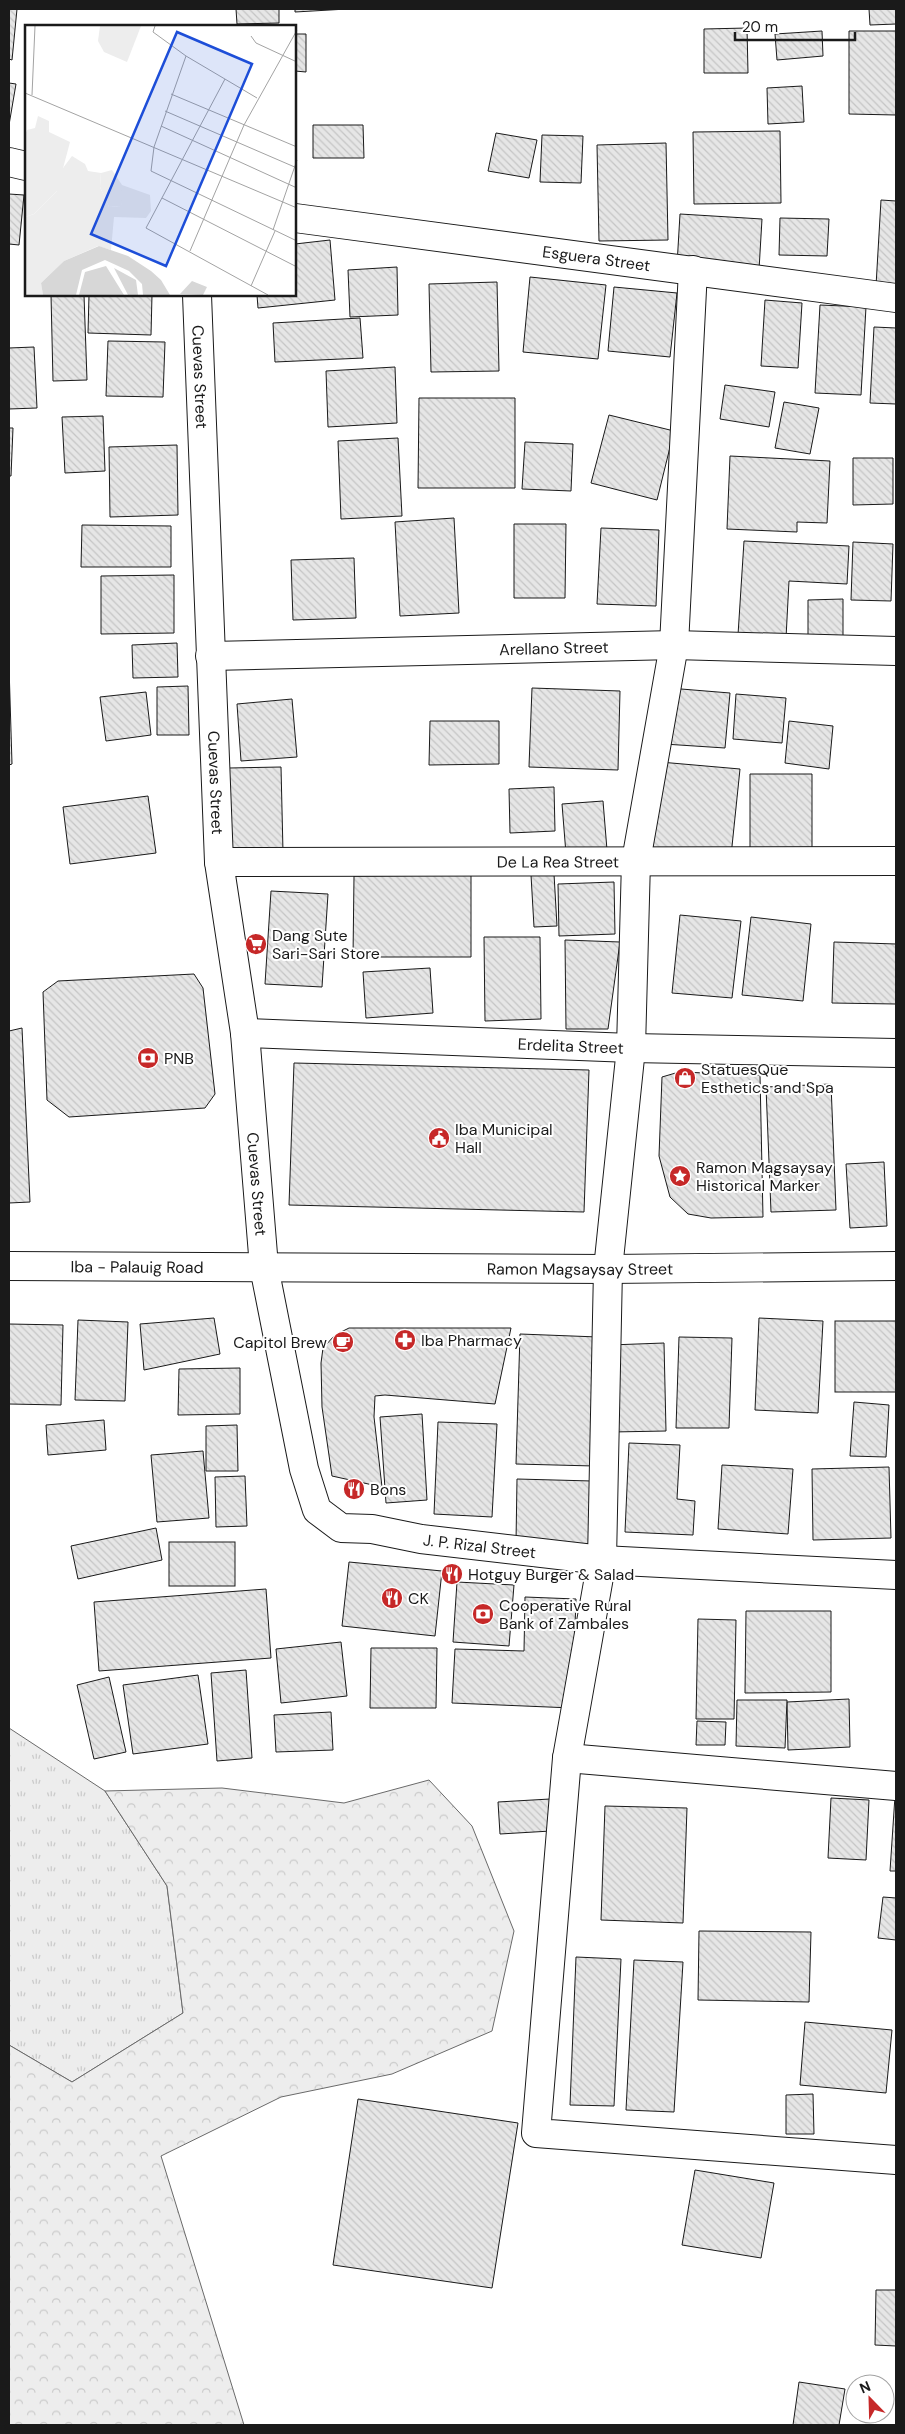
<svg xmlns="http://www.w3.org/2000/svg" width="905" height="2434" font-family="'DM Sans',sans-serif">
<style>
.grass{fill:url(#grass-tufts);stroke:#6a6a6a}
.forest{fill:url(#forest-crowns);stroke:#6a6a6a}
.building{fill:url(#building-back-hatch);stroke:#1a1a1a}
.lines{fill:none;stroke-linecap:round;stroke-linejoin:round}
.minor-casing{stroke:#1a1a1a;stroke-width:30}
.major-casing{stroke:#1a1a1a;stroke-width:30}
.minor{stroke:#fff;stroke-width:28}
.major{stroke:#fff;stroke-width:28}
.labels{text-anchor:middle;stroke-width:4;stroke-linejoin:round;paint-order:stroke}
.street-label{font-size:16px;fill:#1a1a1a;stroke:#fff}
.poi-label{font-size:16px;fill:#1a1a1a;stroke:#fff;text-anchor:start}
.inset-road{fill:none;stroke:#a3a3a3;stroke-width:1}
.view{fill:#1d4ed8;fill-opacity:0.15;stroke:#1d4ed8;stroke-width:2.5}
.inset-edge{fill:none;stroke:#1a1a1a;stroke-width:2.5}
</style>
<defs>
<pattern id="grass-tufts" width="24" height="20" patternUnits="userSpaceOnUse" patternTransform="scale(1.25)"><rect width="24" height="20" fill="#ededed"/><path d="M3 7l-1-3M5 7V3M7 7l1-3M15 17l-1-3M17 17v-4M19 17l1-3" fill="none" stroke="#cbcbcb"/></pattern>
<pattern id="forest-crowns" width="20" height="18" patternUnits="userSpaceOnUse" patternTransform="scale(1.25)"><rect width="20" height="18" fill="#ededed"/><path d="M2 6a3 3 0 1 1 6 0M12 15a3 3 0 1 1 6 0" fill="none" stroke="#cbcbcb"/></pattern>
<pattern id="building-back-hatch" width="6" height="6" patternUnits="userSpaceOnUse" patternTransform="scale(1.25)"><rect width="6" height="6" fill="#e6e6e6"/><path d="M-1 5l2 2M0 0l6 6M5-1l2 2" fill="none" stroke="#c5c5c5"/></pattern>
</defs>
<rect width="100%" height="100%" fill="#fff"/>
<path class="grass" d="M 9,1728 L 105,1791 L 167,1886 L 183,2013 L 72,2082 L 9,2045 Z"/>
<path class="forest" d="M 429,1780 L 472,1826 L 514,1931 L 492,2031 L 392,2074 L 281,2097 L 161,2156 L 244,2425 L 9,2425 L 9,2045 L 72,2082 L 183,2013 L 167,1886 L 105,1791 L 222,1788 L 344,1803 Z"/>
<g class="building">
<path d="M 9,9 L 17,9 L 12,60 L 9,59 Z"/>
<path d="M 236,9 L 279,9 L 279,23 L 237,24 Z"/>
<path d="M 295,9 L 347,9 L 295,12 Z"/>
<path d="M 869,9 L 896,9 L 896,24 L 870,25 Z"/>
<path d="M 747,28 L 748,73 L 704,73 L 704,29 Z"/>
<path d="M 822,31 L 823,56 L 777,60 L 775,34 Z"/>
<path d="M 849,31 L 896,31 L 896,115 L 849,114 Z"/>
<path d="M 295,34 L 306,34 L 306,72 L 295,71 Z"/>
<path d="M 9,83 L 16,84 L 9,125 Z"/>
<path d="M 802,86 L 804,122 L 768,124 L 767,88 Z"/>
<path d="M 313,125 L 363,125 L 364,158 L 313,158 Z"/>
<path d="M 780,131 L 781,203 L 694,204 L 693,132 Z"/>
<path d="M 496,133 L 537,140 L 529,178 L 488,171 Z"/>
<path d="M 542,135 L 583,136 L 581,183 L 540,182 Z"/>
<path d="M 666,143 L 668,240 L 599,241 L 597,145 Z"/>
<path d="M 9,194 L 24,195 L 19,245 L 9,244 Z"/>
<path d="M 881,200 L 896,201 L 896,288 L 876,286 Z"/>
<path d="M 680,214 L 762,219 L 759,270 L 677,265 Z"/>
<path d="M 780,218 L 829,219 L 827,256 L 779,255 Z"/>
<path d="M 330,240 L 335,300 L 258,308 L 257,295 L 295,295 L 295,244 Z"/>
<path d="M 397,267 L 398,315 L 350,317 L 348,270 Z"/>
<path d="M 530,277 L 606,285 L 598,359 L 523,352 Z"/>
<path d="M 497,282 L 499,371 L 431,372 L 429,284 Z"/>
<path d="M 614,287 L 677,293 L 670,357 L 608,351 Z"/>
<path d="M 51,295 L 84,295 L 87,380 L 53,381 Z"/>
<path d="M 89,295 L 152,295 L 151,335 L 88,333 Z"/>
<path d="M 765,300 L 802,303 L 798,368 L 761,366 Z"/>
<path d="M 820,305 L 866,307 L 861,395 L 815,393 Z"/>
<path d="M 360,318 L 363,358 L 275,362 L 273,323 Z"/>
<path d="M 874,327 L 896,328 L 896,404 L 870,403 Z"/>
<path d="M 108,341 L 165,342 L 163,397 L 106,396 Z"/>
<path d="M 34,347 L 37,408 L 9,409 L 9,348 Z"/>
<path d="M 395,367 L 397,423 L 328,427 L 326,371 Z"/>
<path d="M 725,385 L 775,392 L 769,427 L 720,419 Z"/>
<path d="M 419,398 L 515,398 L 515,488 L 418,488 Z"/>
<path d="M 784,402 L 819,408 L 810,454 L 775,448 Z"/>
<path d="M 609,415 L 674,431 L 657,500 L 591,483 Z"/>
<path d="M 103,416 L 105,471 L 65,473 L 62,417 Z"/>
<path d="M 9,428 L 13,428 L 11,476 L 9,476 Z"/>
<path d="M 398,438 L 402,516 L 341,519 L 338,441 Z"/>
<path d="M 525,442 L 573,444 L 571,491 L 522,489 Z"/>
<path d="M 177,445 L 178,515 L 110,517 L 109,447 Z"/>
<path d="M 730,456 L 830,461 L 827,523 L 797,522 L 797,532 L 727,529 Z"/>
<path d="M 853,458 L 893,458 L 893,504 L 853,505 Z"/>
<path d="M 454,518 L 459,613 L 400,616 L 395,522 Z"/>
<path d="M 514,524 L 566,524 L 565,598 L 514,598 Z"/>
<path d="M 82,525 L 171,526 L 171,567 L 81,567 Z"/>
<path d="M 601,528 L 659,530 L 656,606 L 597,604 Z"/>
<path d="M 744,541 L 849,546 L 847,584 L 789,581 L 786,638 L 738,635 Z"/>
<path d="M 853,542 L 893,544 L 891,601 L 851,600 Z"/>
<path d="M 354,558 L 356,618 L 293,620 L 291,560 Z"/>
<path d="M 174,575 L 174,633 L 101,634 L 101,576 Z"/>
<path d="M 843,599 L 843,646 L 808,646 L 808,600 Z"/>
<path d="M 177,643 L 178,677 L 133,678 L 132,645 Z"/>
<path d="M 9,666 L 12,764 L 9,765 Z"/>
<path d="M 188,686 L 189,735 L 157,735 L 157,687 Z"/>
<path d="M 532,688 L 620,691 L 618,770 L 529,767 Z"/>
<path d="M 669,688 L 730,693 L 725,748 L 664,744 Z"/>
<path d="M 146,692 L 151,735 L 106,741 L 100,697 Z"/>
<path d="M 736,694 L 786,698 L 782,743 L 733,739 Z"/>
<path d="M 292,699 L 297,757 L 241,761 L 237,704 Z"/>
<path d="M 430,721 L 499,721 L 499,764 L 429,765 Z"/>
<path d="M 789,721 L 833,726 L 829,769 L 785,763 Z"/>
<path d="M 660,762 L 740,769 L 731,856 L 651,848 Z"/>
<path d="M 281,767 L 283,852 L 231,853 L 229,768 Z"/>
<path d="M 750,774 L 812,774 L 812,854 L 750,853 Z"/>
<path d="M 554,787 L 555,831 L 510,833 L 509,789 Z"/>
<path d="M 148,796 L 156,853 L 70,864 L 63,807 Z"/>
<path d="M 603,801 L 607,850 L 566,854 L 562,804 Z"/>
<path d="M 554,874 L 557,926 L 534,927 L 531,875 Z"/>
<path d="M 471,875 L 471,957 L 353,957 L 354,876 Z"/>
<path d="M 614,882 L 615,934 L 559,936 L 558,884 Z"/>
<path d="M 271,891 L 328,894 L 322,987 L 265,984 Z"/>
<path d="M 680,915 L 741,921 L 732,998 L 672,993 Z"/>
<path d="M 751,917 L 811,924 L 803,1001 L 742,995 Z"/>
<path d="M 484,937 L 540,937 L 541,1019 L 485,1021 Z"/>
<path d="M 565,940 L 620,942 L 608,1029 L 566,1029 Z"/>
<path d="M 834,942 L 896,944 L 896,1004 L 832,1003 Z"/>
<path d="M 430,968 L 433,1013 L 366,1018 L 363,972 Z"/>
<path d="M 194,974 L 203,988 L 215,1094 L 205,1108 L 69,1117 L 47,1100 L 43,992 L 58,981 Z"/>
<path d="M 22,1028 L 30,1202 L 9,1203 L 9,1031 Z"/>
<path d="M 294,1063 L 589,1070 L 584,1212 L 289,1205 Z"/>
<path d="M 679,1072 L 760,1075 L 763,1217 L 711,1218 L 688,1214 L 670,1197 L 659,1156 L 662,1077 Z"/>
<path d="M 831,1084 L 836,1210 L 771,1212 L 766,1087 Z"/>
<path d="M 884,1162 L 887,1226 L 850,1228 L 846,1164 Z"/>
<path d="M 214,1318 L 220,1354 L 144,1370 L 140,1324 Z"/>
<path d="M 759,1318 L 823,1321 L 818,1413 L 755,1410 Z"/>
<path d="M 78,1320 L 128,1322 L 125,1401 L 75,1400 Z"/>
<rect x="835" y="1321" width="61" height="71"/>
<path d="M 9,1324 L 63,1325 L 61,1405 L 9,1404 Z"/>
<path d="M 349,1328 L 511,1328 L 495,1404 L 385,1395 L 375,1396 L 374,1417 L 382,1487 L 332,1476 L 322,1407 L 321,1363 L 323,1348 L 335,1335 Z"/>
<path d="M 520,1334 L 598,1337 L 594,1466 L 516,1464 Z"/>
<path d="M 679,1337 L 732,1338 L 729,1428 L 676,1428 Z"/>
<path d="M 664,1343 L 666,1431 L 612,1432 L 610,1345 Z"/>
<path d="M 240,1368 L 240,1414 L 178,1415 L 179,1369 Z"/>
<path d="M 854,1402 L 889,1405 L 886,1457 L 850,1456 Z"/>
<path d="M 422,1414 L 427,1500 L 386,1503 L 380,1417 Z"/>
<path d="M 104,1420 L 106,1450 L 48,1455 L 46,1425 Z"/>
<path d="M 438,1422 L 497,1424 L 492,1517 L 434,1514 Z"/>
<path d="M 237,1425 L 238,1471 L 206,1471 L 206,1426 Z"/>
<path d="M 629,1443 L 680,1445 L 677,1499 L 695,1501 L 693,1535 L 625,1532 Z"/>
<path d="M 203,1451 L 209,1518 L 157,1522 L 151,1455 Z"/>
<path d="M 722,1465 L 793,1469 L 788,1534 L 718,1529 Z"/>
<path d="M 889,1467 L 891,1538 L 813,1540 L 812,1469 Z"/>
<path d="M 245,1476 L 247,1526 L 216,1527 L 215,1477 Z"/>
<path d="M 517,1479 L 592,1481 L 590,1544 L 516,1542 Z"/>
<path d="M 156,1528 L 162,1560 L 78,1579 L 71,1546 Z"/>
<rect x="169" y="1542" width="66" height="44"/>
<path d="M 349,1562 L 442,1571 L 435,1636 L 342,1626 Z"/>
<path d="M 457,1582 L 514,1585 L 509,1646 L 453,1642 Z"/>
<path d="M 266,1589 L 271,1658 L 99,1671 L 94,1602 Z"/>
<path d="M 525,1597 L 576,1599 L 572,1708 L 452,1703 L 455,1649 L 524,1651 Z"/>
<path d="M 746,1611 L 831,1611 L 831,1692 L 745,1693 Z"/>
<path d="M 698,1619 L 736,1620 L 734,1719 L 696,1719 Z"/>
<path d="M 341,1642 L 347,1696 L 281,1703 L 276,1649 Z"/>
<path d="M 371,1648 L 437,1648 L 436,1708 L 370,1708 Z"/>
<path d="M 246,1670 L 252,1758 L 217,1761 L 211,1673 Z"/>
<path d="M 198,1675 L 208,1744 L 133,1754 L 123,1685 Z"/>
<path d="M 109,1677 L 126,1752 L 94,1759 L 77,1685 Z"/>
<path d="M 849,1699 L 850,1747 L 788,1750 L 787,1702 Z"/>
<path d="M 737,1700 L 787,1700 L 785,1748 L 736,1746 Z"/>
<path d="M 331,1712 L 333,1750 L 276,1752 L 274,1715 Z"/>
<path d="M 697,1721 L 726,1722 L 725,1745 L 696,1745 Z"/>
<path d="M 895,1796 L 896,1796 L 896,1871 L 890,1871 Z"/>
<path d="M 831,1798 L 869,1800 L 866,1860 L 828,1858 Z"/>
<path d="M 550,1799 L 551,1831 L 500,1834 L 498,1802 Z"/>
<path d="M 605,1806 L 687,1808 L 683,1923 L 601,1920 Z"/>
<path d="M 883,1897 L 896,1898 L 896,1940 L 878,1938 Z"/>
<path d="M 699,1931 L 811,1932 L 809,2002 L 698,2000 Z"/>
<path d="M 576,1957 L 621,1959 L 614,2106 L 570,2105 Z"/>
<path d="M 634,1960 L 683,1962 L 674,2112 L 626,2110 Z"/>
<path d="M 805,2022 L 892,2030 L 886,2093 L 800,2085 Z"/>
<path d="M 813,2094 L 814,2134 L 786,2134 L 786,2095 Z"/>
<path d="M 358,2099 L 518,2123 L 492,2288 L 333,2265 Z"/>
<path d="M 695,2170 L 774,2183 L 761,2258 L 682,2245 Z"/>
<path d="M 876,2290 L 896,2290 L 896,2346 L 875,2345 Z"/>
<path d="M 799,2382 L 845,2389 L 839,2425 L 793,2425 Z"/>
</g>
<g class="lines">
<g class="minor-casing">
<g id="minor">
<path d="M 9,162 L 26,166"/>
<path id="s1" d="M 295,218 L 896,298"/>
<path d="M 693,270 L 674,645 L 636,861 L 631,1048 L 608,1269 L 602,1560 L 567,1758 L 536,2133 L 896,2160"/>
<path id="s2" d="M 197,295 L 219,862 L 245,1033 L 264,1267"/>
<path id="s3" d="M 210,656 L 674,645 L 896,651"/>
<path id="s4" d="M 219,862 L 896,861"/>
<path id="s5" d="M 245,1033 L 631,1048 L 896,1053"/>
<path d="M 567,1758 L 896,1786"/>
</g>
</g>
<g class="major-casing">
<g id="major">
<path id="s6" d="M 9,1266 L 608,1269 L 896,1266"/>
<path id="s7" d="M 264,1267 L 304,1469 L 317,1510 L 341,1528 L 372,1529 L 421,1539 L 602,1560 L 896,1575"/>
</g>
</g>
<use href="#minor" class="minor"/>
<use href="#major" class="major"/>
</g>
<defs>
<g id="supermarket-disc" transform="scale(1.125)"><circle r="9.5" fill="#c62828" stroke="#fff"/><path d="M-6-5.5h2.5l.6 2H6L4.5 2H-2.5L-4.4-4H-6ZM-1.5 3.2a1.3 1.3 0 1 0 .1 0ZM3 3.2a1.3 1.3 0 1 0 .1 0Z" fill="#fff"/></g>
<g id="bank-disc" transform="scale(1.125)"><circle r="9.5" fill="#c62828" stroke="#fff"/><path d="M-6-4H6V4H-6ZM0-2.3a2.3 2.3 0 1 0 0 4.6a2.3 2.3 0 1 0 0-4.6Z" fill="#fff"/></g>
<g id="shop-disc" transform="scale(1.125)"><circle r="9.5" fill="#c62828" stroke="#fff"/><path d="M-5-2.5h2.3a2.7 3.5 0 0 1 5.4 0H5L5.5 6h-11ZM-1.5-2.5h3a1.5 2.3 0 0 0-3 0Z" fill="#fff"/></g>
<g id="civic-disc" transform="scale(1.125)"><circle r="9.5" fill="#c62828" stroke="#fff"/><path d="M-.6-6.5H3V-4.5H.6V-3L4-1V1h2V6H-6V1h2V-1L-.6-3ZM-1.2 2.5V6h2.4V2.5Z" fill="#fff"/></g>
<g id="sight-disc" transform="scale(1.125)"><circle r="9.5" fill="#c62828" stroke="#fff"/><path d="M0-6L1.8-2.2L6-1.7L2.9 1.2L3.7 5.4L0 3.3L-3.7 5.4L-2.9 1.2L-6-1.7L-1.8-2.2Z" fill="#fff"/></g>
<g id="pharmacy-disc" transform="scale(1.125)"><circle r="9.5" fill="#c62828" stroke="#fff"/><path d="M-2-6h4v4h4v4h-4v4h-4v-4h-4v-4h4Z" fill="#fff"/></g>
<g id="cafe-disc" transform="scale(1.125)"><circle r="9.5" fill="#c62828" stroke="#fff"/><path d="M-5.5-4.5H6V0H3Q3 3.5 0 3.5H-2.5Q-5.5 3.5-5.5 0ZM3-3.2v2h1.7v-2ZM-6 4.5H4V6H-6Z" fill="#fff"/></g>
<g id="restaurant-disc" transform="scale(1.125)"><circle r="9.5" fill="#c62828" stroke="#fff"/><path d="M-5-6h1v4h1v-4h1v4h1v-4h1v5L-1.5 .5V6h-2V.5L-5-1ZM5-6V6H3V1.5H1.5Q1.5-4 5-6Z" fill="#fff"/></g>
</defs>
<g fill-rule="evenodd">
<use href="#supermarket-disc" x="256" y="944"/>
<use href="#bank-disc" x="148" y="1058"/>
<use href="#shop-disc" x="685" y="1078"/>
<use href="#civic-disc" x="439" y="1138"/>
<use href="#sight-disc" x="680" y="1176"/>
<use href="#pharmacy-disc" x="405" y="1340"/>
<use href="#cafe-disc" x="343" y="1342"/>
<use href="#restaurant-disc" x="354" y="1489"/>
<use href="#restaurant-disc" x="452" y="1574"/>
<use href="#restaurant-disc" x="392" y="1598"/>
<use href="#bank-disc" x="483" y="1614"/>
</g>
<g class="labels">
<g class="street-label">
<text dy="6" stroke="none"><textPath href="#s1" startOffset="304">Esguera Street</textPath></text>
<text dy="6" stroke="none"><textPath href="#s2" startOffset="82">Cuevas Street</textPath></text>
<text dy="6" stroke="none"><textPath href="#s3" startOffset="344">Arellano Street</textPath></text>
<text dy="6" stroke="none"><textPath href="#s2" startOffset="488">Cuevas Street</textPath></text>
<text dy="6" stroke="none"><textPath href="#s4" startOffset="339">De La Rea Street</textPath></text>
<text dy="6" stroke="none"><textPath href="#s5" startOffset="326">Erdelita Street</textPath></text>
<text dy="6" stroke="none"><textPath href="#s2" startOffset="892">Cuevas Street</textPath></text>
<text dy="6" stroke="none"><textPath href="#s6" startOffset="128">Iba - Palauig Road</textPath></text>
<text dy="6" stroke="none"><textPath href="#s6" startOffset="571">Ramon Magsaysay Street</textPath></text>
<text dy="6" stroke="none"><textPath href="#s7" startOffset="419">J. P. Rizal Street</textPath></text>
</g>
<g class="poi-label">
<text x="272" y="941">Dang Sute<tspan x="272" dy="18">Sari-Sari Store</tspan></text>
<text x="164" y="1064">PNB</text>
<text x="701" y="1075">StatuesQue<tspan x="701" dy="18">Esthetics and Spa</tspan></text>
<text x="455" y="1135">Iba Municipal<tspan x="455" dy="18">Hall</tspan></text>
<text x="696" y="1173">Ramon Magsaysay<tspan x="696" dy="18">Historical Marker</tspan></text>
<text x="421" y="1346">Iba Pharmacy</text>
<text x="327" y="1348" text-anchor="end">Capitol Brew</text>
<text x="370" y="1495">Bons</text>
<text x="468" y="1580">Hotguy Burger &amp; Salad</text>
<text x="408" y="1604">CK</text>
<text x="499" y="1611">Cooperative Rural<tspan x="499" dy="18">Bank of Zambales</tspan></text>
</g>
</g>
<g transform="translate(25 25)">
<rect width="271" height="271" fill="#fff"/>
<path d="M 13,91 L 24,96 L 24,107 L 45,117 L 32,166 L 9,189 L 0,192 L 0,110 L 2,105 L 10,103 ZM 87,145 L 97,160 L 99,170 L 96,181 L 84,182 L 75,162 L 76,148 Z" fill="#ededed"/>
<path d="M 47,131 L 60,139 L 63,146 L 76,148 L 75,162 L 84,182 L 96,181 L 97,160 L 125,170 L 126,186 L 121,193 L 89,192 L 86,225 L 73,221 L 39,236 L 16,258 L 18,270 L 0,270 L 0,192 L 9,189 L 32,166 L 21,152 L 28,143 L 38,143 Z" fill="#ededed"/>
<path d="M 75,1 L 116,1 L 102,37 L 79,27 L 73,16 Z" fill="#ededed"/>
<path d="M 74,221 L 103,231 L 126,246 L 136,255 L 145,270 L 118,270 L 117,259 L 104,246 L 80,235 L 57,245 L 51,270 L 18,270 L 16,258 L 39,236 ZM 81,241 L 99,270 L 54,270 L 60,247 ZM 89,243 L 111,255 L 113,270 L 103,270 ZM 167,256 L 182,262 L 178,270 L 155,269 Z" fill="#d7d7d7"/>
<path class="inset-road" d="M 130,1 L 128,7 L 161,31 L 232,73M 226,11 L 231,18 L 272,37M 200,54 L 121,203 L 243,270M 0,68 L 272,183M 146,69 L 272,122M 7,70 L 10,1M 140,86 L 272,143M 136,101 L 272,163M 129,122 L 161,31M 129,122 L 126,146 L 272,216M 137,173 L 272,242M 248,205 L 272,135M 165,226 L 219,100 L 272,5M 226,261 L 250,206"/>
<path class="view" d="M 152,7 L 227,39 L 141,241 L 66,209 Z"/>
<rect width="271" height="271" class="inset-edge"/>
</g>
<rect width="905" height="2434" fill="none" stroke="#1a1a1a" stroke-width="20"/>
<g transform="translate(870 2399) rotate(337)"><circle r="24" fill="#ffffff" stroke="#a3a3a3"/>
<path d="M0-4L9 19L0 12L-9 19Z" fill="#c62828"/>
<text y="-8" font-size="14" font-weight="bold" text-anchor="middle" fill="#1a1a1a">N</text>
</g>
<path d="M735 32v8h120v-8" fill="none" stroke="#1a1a1a" stroke-width="2.5"/>
<text x="742" y="32" font-size="15" fill="#1a1a1a" stroke="#ffffff" stroke-width="4" paint-order="stroke">20 m</text>
</svg>
